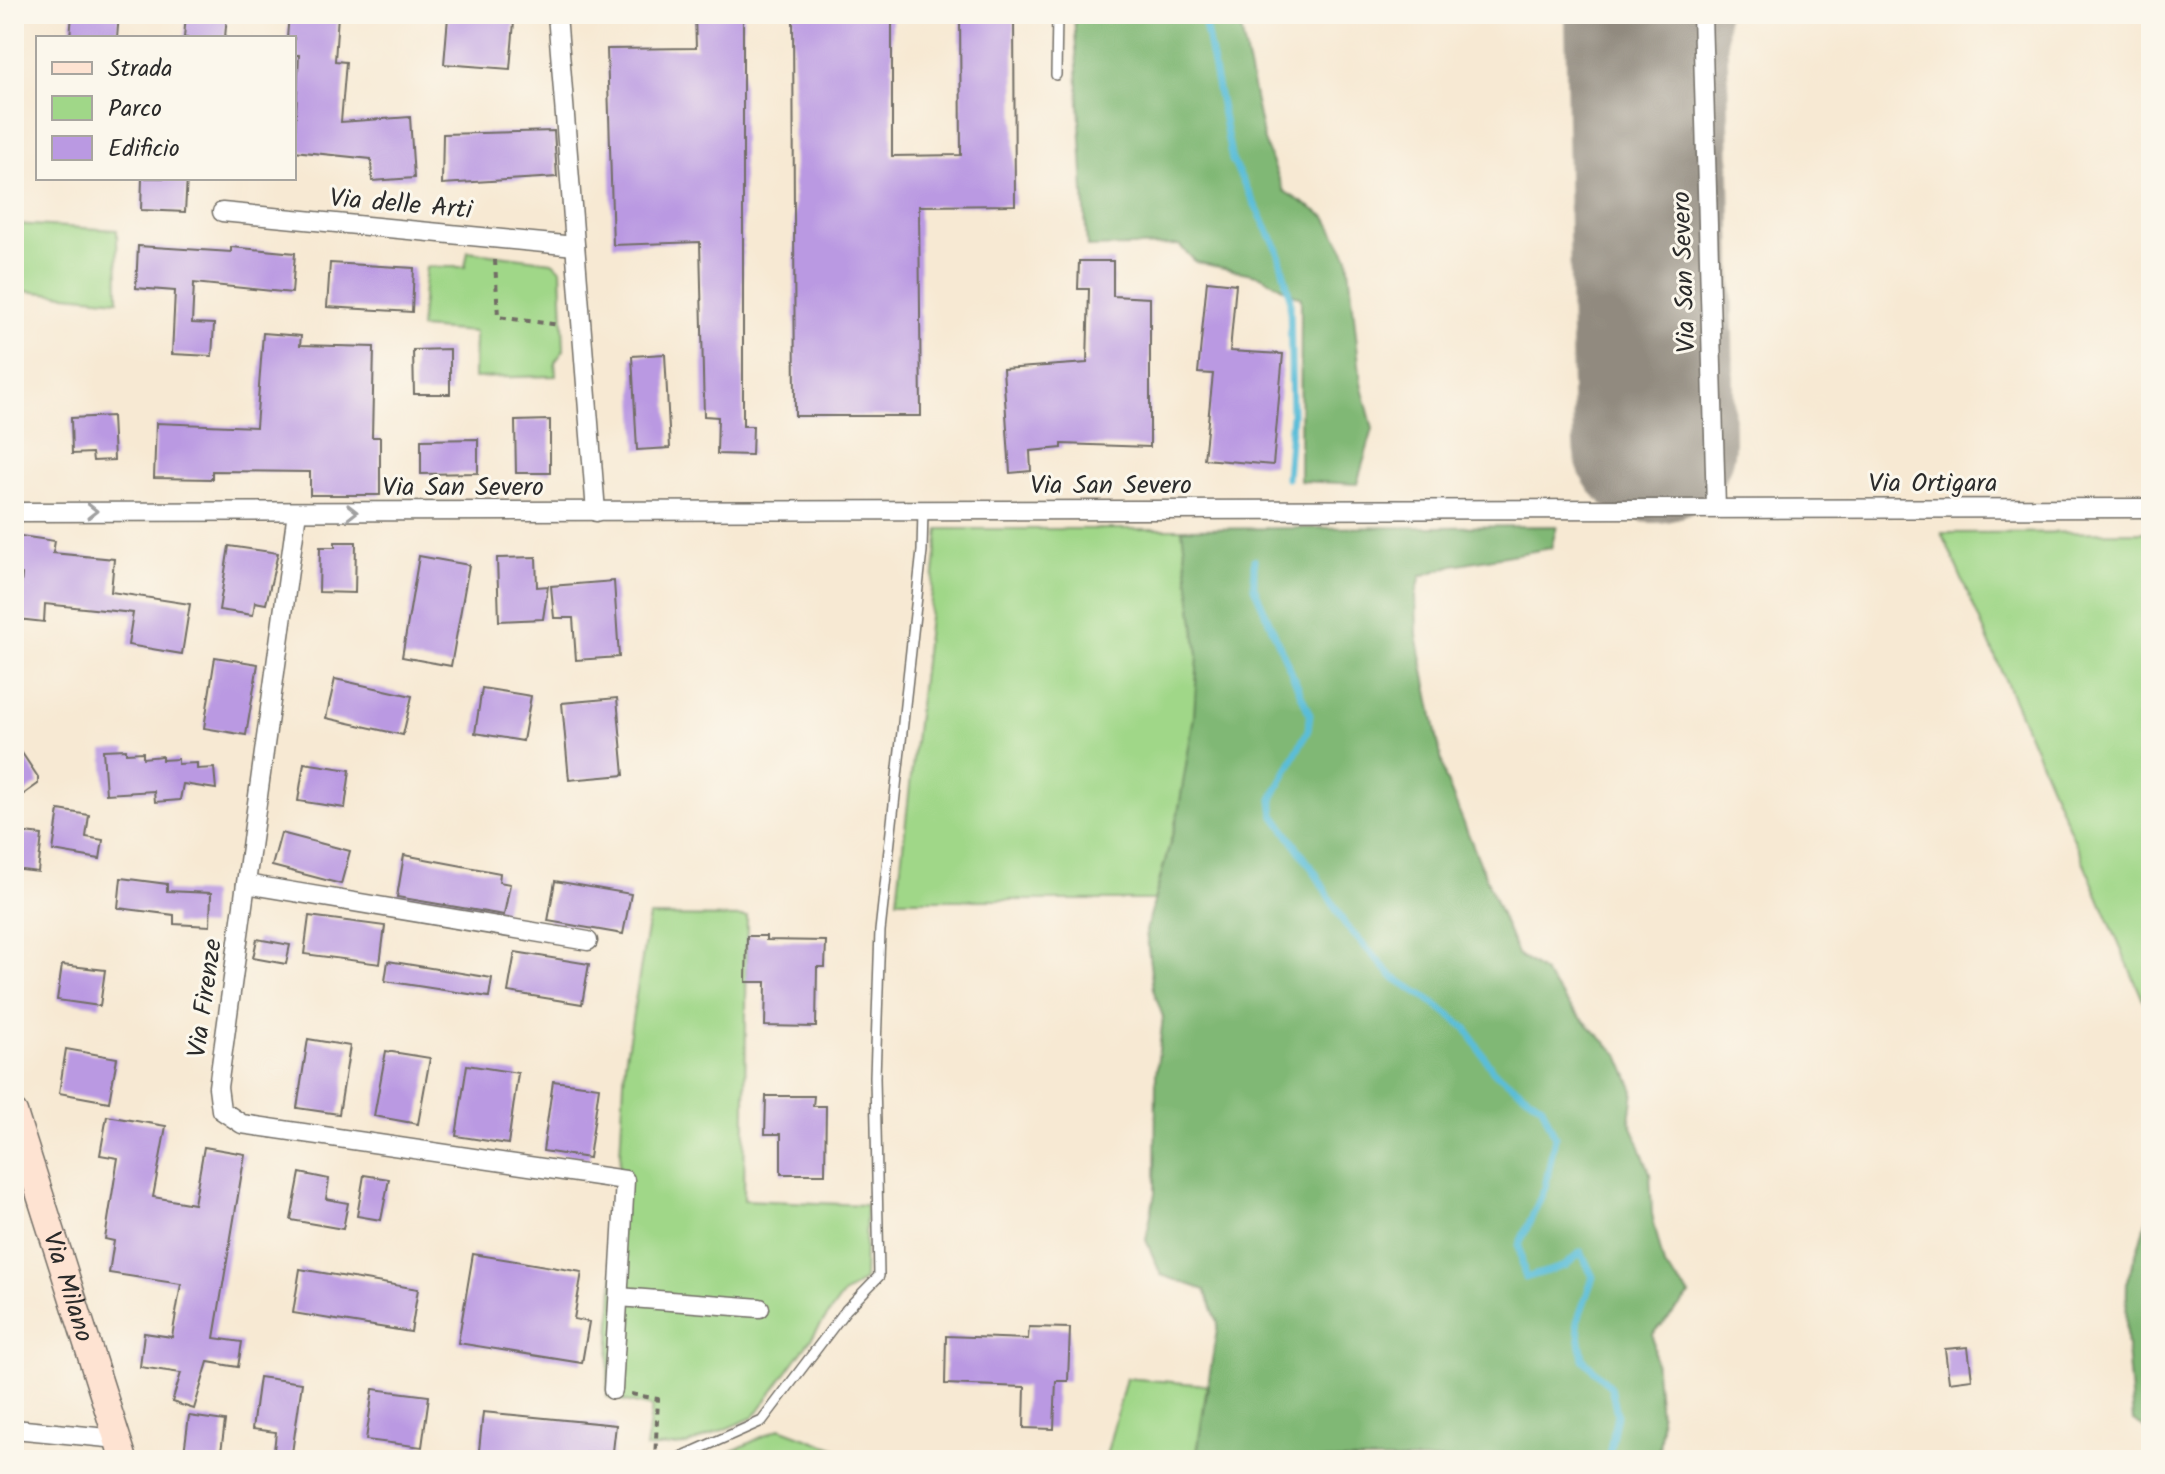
<svg xmlns="http://www.w3.org/2000/svg" width="2165" height="1474" font-family="Kalam,sans-serif">
<style>
.green{fill:#a0d788;stroke:#66815a;stroke-width:2}
.forest{fill:#80b874;stroke:#567250;stroke-width:2}
.lines{fill:none;stroke-linecap:round;stroke-linejoin:round}
.stream{stroke:#5abdd8;stroke-width:7}
.runway{stroke:#918a7f;stroke-width:162}
.building{fill:#ba99e2}
.lane-casing{stroke:#726e66;stroke-width:12}
.street-casing{stroke:#726e66;stroke-width:21}
.secondary-casing{stroke:#726e66;stroke-width:29}
.path{stroke:#726e66;stroke-width:4;stroke-dasharray:6 6;stroke-linecap:butt}
.lane{stroke:#fff;stroke-width:9}
.street{stroke:#fff;stroke-width:18}
.secondary{stroke:#fee3d2;stroke-width:26}
.oneway{stroke:#a0a0a0}
.labels{text-anchor:middle;stroke-width:6;stroke-linejoin:round;paint-order:stroke}
.street-label{font-size:26px;fill:#2b2b2b;stroke:#fbf7ec}
</style>
<rect width="100%" height="100%" fill="#fbf7ec"/>
<filter id="ink" filterUnits="userSpaceOnUse"><feTurbulence type="fractalNoise" baseFrequency=".0125" numOctaves="2"/><feDisplacementMap in="SourceGraphic" scale="16" xChannelSelector="R" yChannelSelector="G"/><feConvolveMatrix kernelMatrix="1 2 1 2 8 2 1 2 1" color-interpolation-filters="sRGB"/></filter>
<filter id="wash" filterUnits="userSpaceOnUse"><feTurbulence type="fractalNoise" baseFrequency=".006" numOctaves="4" result="noise"/><feDisplacementMap in="SourceGraphic" scale="32" xChannelSelector="R" yChannelSelector="G"/><feGaussianBlur stdDeviation="1.8" result="paint"/><feColorMatrix in="noise" values="0 0 0 0 0 0 0 0 0 0 0 0 0 0 0 0 0 1.4 0 .05"/><feComposite in="paint" operator="in"/></filter>
<g filter="url(#wash)">
<rect width="100%" height="100%" fill="#f7e9d3"/>
<g class="green">
<path d="M 14,224 L 117,230 L 118,300 L 14,290 Z"/>
<path d="M 468,251 L 552,262 L 561,269 L 564,350 L 555,362 L 556,376 L 474,378 L 475,332 L 420,328 L 426,267 L 465,267 Z"/>
<path d="M 939,529 L 1182,529 C 1189,570 1196,610 1198,651 C 1202,735 1177,820 1154,900 L 897,900 Z"/>
<path d="M 2151,532 L 2151,1005 L 2146,1007 L 1942,533 Z"/>
<path d="M 649,916 L 747,917 L 744,1200 L 866,1205 L 864,1280 L 842,1296 L 754,1417 L 687,1445 L 646,1448 L 652,1407 L 607,1397 L 625,1062 Z"/>
<path d="M 1126,1378 L 1207,1385 L 1196,1460 L 1105,1460 Z"/>
<path d="M 780,1428 L 865,1460 L 714,1460 Z"/>
</g>
<g class="forest">
<path d="M 1074,14 L 1238,14 L 1264,141 L 1284,191 L 1326,217 L 1348,257 L 1361,383 L 1373,429 L 1357,484 L 1300,481 L 1301,298 L 1261,276 L 1196,262 L 1179,245 L 1087,247 Z"/>
<path d="M 1557,526 L 1551,548 L 1453,565 L 1421,576 L 1416,594 L 1417,635 L 1445,777 L 1517,954 L 1543,972 L 1572,1009 L 1619,1055 L 1634,1091 L 1630,1121 L 1650,1173 L 1652,1214 L 1664,1266 L 1690,1295 L 1653,1334 L 1661,1429 L 1658,1460 L 1196,1460 L 1218,1323 L 1205,1290 L 1161,1275 L 1146,1240 L 1155,1193 L 1156,1075 L 1163,1017 L 1153,989 L 1146,931 L 1178,814 L 1194,716 L 1198,655 L 1182,529 Z"/>
<path d="M 2151,1207 L 2151,1432 L 2133,1421 L 2126,1336 L 2127,1281 Z"/>
</g>
<g class="lines">
<g class="stream">
<path d="M 1203,14 L 1232,160 L 1278,250 L 1290,298 L 1292,415 L 1287,478"/>
<path d="M 1254,560 L 1254,587 L 1310,715 L 1308,730 L 1272,799 L 1274,815 L 1316,874 L 1345,925 L 1393,977 L 1427,998 L 1466,1028 L 1493,1071 L 1542,1106 L 1555,1137 L 1545,1188 L 1519,1245 L 1525,1278 L 1565,1266 L 1581,1252 L 1593,1277 L 1577,1322 L 1583,1359 L 1611,1387 L 1617,1414 L 1608,1460"/>
</g>
<path class="runway" d="M 1646,14 L 1654,442"/>
</g>
<g id="blocks">
<g class="building">
<path d="M 72,14 L 119,14 L 117,38 L 70,38 Z"/>
<path d="M 186,14 L 227,14 L 225,38 L 184,38 Z"/>
<path d="M 289,14 L 338,14 L 335,61 L 346,62 L 341,122 L 410,117 L 414,178 L 372,181 L 371,159 L 294,151 L 299,55 L 294,55 L 294,38 L 287,38 Z"/>
<path d="M 695,14 L 743,14 L 743,426 L 753,426 L 752,455 L 717,454 L 718,417 L 704,416 L 700,242 L 613,245 L 607,49 L 696,48 Z"/>
<path d="M 793,14 L 892,14 L 892,156 L 961,155 L 960,14 L 1014,14 L 1015,205 L 919,206 L 921,416 L 795,416 Z"/>
<path d="M 448,17 L 514,22 L 510,69 L 444,64 Z"/>
<path d="M 554,131 L 557,177 L 442,184 L 443,134 Z"/>
<path d="M 142,178 L 187,178 L 185,212 L 141,210 Z"/>
<path d="M 138,246 L 231,252 L 231,247 L 295,253 L 292,293 L 194,283 L 192,323 L 214,324 L 212,356 L 172,354 L 175,291 L 136,288 Z"/>
<path d="M 1079,261 L 1113,261 L 1113,296 L 1150,298 L 1150,447 L 1062,444 L 1062,448 L 1030,451 L 1031,471 L 1010,473 L 1003,369 L 1087,363 L 1089,289 L 1078,289 Z"/>
<path d="M 330,263 L 414,268 L 412,312 L 327,307 Z"/>
<path d="M 1207,281 L 1236,284 L 1230,351 L 1283,354 L 1273,465 L 1204,459 L 1213,374 L 1198,373 Z"/>
<path d="M 263,333 L 301,336 L 300,345 L 374,347 L 372,437 L 380,437 L 380,495 L 310,495 L 310,472 L 212,471 L 212,479 L 154,478 L 156,423 L 256,427 Z"/>
<path d="M 450,349 L 450,394 L 414,394 L 413,350 Z"/>
<path d="M 665,354 L 670,448 L 637,450 L 632,356 Z"/>
<path d="M 112,416 L 114,460 L 93,461 L 92,453 L 72,454 L 71,418 Z"/>
<path d="M 550,420 L 550,473 L 516,473 L 515,421 Z"/>
<path d="M 478,439 L 478,473 L 421,474 L 421,440 Z"/>
<path d="M 14,535 L 55,541 L 53,553 L 114,559 L 111,592 L 190,604 L 182,654 L 128,645 L 133,613 L 45,604 L 44,622 L 18,619 L 22,574 L 14,573 Z"/>
<path d="M 335,542 L 356,542 L 355,593 L 319,592 L 320,547 L 335,547 Z"/>
<path d="M 229,546 L 278,553 L 266,604 L 255,602 L 253,615 L 219,610 Z"/>
<path d="M 419,556 L 469,565 L 451,666 L 402,657 Z"/>
<path d="M 536,557 L 537,587 L 548,586 L 543,619 L 499,621 L 497,558 Z"/>
<path d="M 614,581 L 619,657 L 576,660 L 573,618 L 554,618 L 551,586 Z"/>
<path d="M 215,657 L 258,664 L 246,735 L 204,728 Z"/>
<path d="M 335,679 L 412,696 L 403,735 L 326,718 Z"/>
<path d="M 482,688 L 531,696 L 523,741 L 475,733 Z"/>
<path d="M 617,698 L 624,775 L 569,780 L 562,703 Z"/>
<path d="M 14,741 L 38,777 L 38,784 L 14,801 Z"/>
<path d="M 126,749 L 126,753 L 143,752 L 143,758 L 162,756 L 162,760 L 178,759 L 178,764 L 197,763 L 197,769 L 214,768 L 216,789 L 183,784 L 180,800 L 155,802 L 154,791 L 106,794 L 103,750 Z"/>
<path d="M 304,763 L 350,770 L 345,808 L 298,801 Z"/>
<path d="M 59,810 L 89,815 L 86,837 L 103,840 L 100,859 L 53,851 Z"/>
<path d="M 14,832 L 42,835 L 38,872 L 14,869 Z"/>
<path d="M 281,833 L 350,851 L 341,884 L 272,866 Z"/>
<path d="M 404,855 L 500,873 L 499,882 L 510,884 L 504,915 L 397,897 Z"/>
<path d="M 121,878 L 167,884 L 167,891 L 211,893 L 210,926 L 174,924 L 174,915 L 118,908 Z"/>
<path d="M 555,881 L 631,894 L 623,934 L 548,921 Z"/>
<path d="M 309,916 L 385,926 L 380,964 L 304,954 Z"/>
<path d="M 747,936 L 766,936 L 766,940 L 826,941 L 825,967 L 817,967 L 816,1027 L 765,1026 L 766,982 L 746,982 Z"/>
<path d="M 257,939 L 290,945 L 286,964 L 253,958 Z"/>
<path d="M 515,952 L 589,964 L 582,1004 L 508,992 Z"/>
<path d="M 388,961 L 492,978 L 489,997 L 385,981 Z"/>
<path d="M 62,965 L 105,970 L 100,1006 L 57,1000 Z"/>
<path d="M 308,1039 L 350,1046 L 339,1114 L 297,1108 Z"/>
<path d="M 66,1049 L 117,1058 L 109,1102 L 59,1093 Z"/>
<path d="M 386,1051 L 430,1058 L 418,1124 L 374,1116 Z"/>
<path d="M 467,1065 L 518,1073 L 508,1144 L 456,1136 Z"/>
<path d="M 553,1081 L 599,1087 L 589,1158 L 543,1151 Z"/>
<path d="M 766,1096 L 814,1096 L 813,1106 L 826,1106 L 825,1174 L 781,1174 L 781,1134 L 765,1134 Z"/>
<path d="M 107,1116 L 166,1126 L 153,1197 L 194,1204 L 204,1147 L 245,1154 L 214,1338 L 242,1342 L 238,1367 L 208,1362 L 194,1409 L 172,1402 L 181,1373 L 140,1367 L 144,1333 L 172,1337 L 181,1284 L 109,1273 L 114,1241 L 105,1239 L 118,1158 L 100,1155 Z"/>
<path d="M 300,1173 L 329,1179 L 326,1199 L 348,1203 L 343,1229 L 291,1220 Z"/>
<path d="M 364,1175 L 389,1179 L 381,1220 L 357,1216 Z"/>
<path d="M 473,1254 L 582,1272 L 574,1319 L 589,1322 L 582,1363 L 458,1343 Z"/>
<path d="M 300,1269 L 418,1289 L 411,1332 L 293,1313 Z"/>
<path d="M 1029,1327 L 1070,1328 L 1068,1381 L 1056,1381 L 1054,1429 L 1024,1428 L 1025,1387 L 945,1384 L 946,1336 L 1028,1339 Z"/>
<path d="M 1968,1347 L 1972,1379 L 1949,1382 L 1945,1349 Z"/>
<path d="M 259,1377 L 302,1383 L 291,1460 L 273,1460 L 276,1432 L 252,1429 Z"/>
<path d="M 373,1389 L 429,1396 L 422,1447 L 366,1440 Z"/>
<path d="M 483,1412 L 616,1425 L 612,1460 L 478,1460 Z"/>
<path d="M 189,1416 L 225,1421 L 220,1460 L 183,1460 Z"/>
</g>
</g>
</g>
<g filter="url(#ink)">
<use href="#blocks" fill-opacity="0" stroke="#726e66" stroke-width="2"/>
<g class="lines">
<g class="lane-casing">
<g id="lane">
<path d="M 1056,75 L 1057,14"/>
<path d="M 674,1460 L 762,1421 L 846,1310 L 879,1276 L 875,1077 L 880,931 L 922,551 L 923,510"/>
</g>
</g>
<g class="street-casing">
<g id="street">
<path d="M 557,14 L 596,512"/>
<path d="M 1702,14 L 1716,507"/>
<path d="M 222,212 L 575,246"/>
<path d="M 14,512 L 2151,508"/>
<path d="M 297,512 L 218,1087 L 221,1110 L 242,1124 L 625,1180 L 613,1390"/>
<path d="M 246,884 L 588,941"/>
<path d="M 619,1297 L 760,1308"/>
<path d="M 14,1429 L 118,1439"/>
</g>
</g>
<g class="secondary-casing">
<g id="secondary">
<path id="s1" d="M 14,1113 L 124,1460"/>
</g>
</g>
<g class="path">
<path d="M 2129,14 L 2151,19"/>
<path d="M 495,260 L 498,317 L 560,325"/>
<path d="M 631,1394 L 658,1399 L 655,1460"/>
</g>
<use href="#lane" class="lane"/>
<use href="#street" class="street"/>
<use href="#secondary" class="secondary"/>
</g>
<defs><path id="oneway-chevron" d="M-2-3.5L2.5 0L-2 3.5" fill="none" stroke-width="1.6" stroke-linecap="round" stroke-linejoin="round" transform="scale(2)"/></defs>
<g class="oneway">
<use href="#oneway-chevron" transform="translate(92 511)"/>
<use href="#oneway-chevron" transform="translate(352 512)"/>
</g>
</g>
<g class="labels">
<g class="street-label">
<text transform="translate(401 203) rotate(5)" y="9">Via delle Arti</text>
<text transform="translate(1683 272) rotate(-92)" y="9">Via San Severo</text>
<text x="1933" y="491">Via Ortigara</text>
<text x="1111" y="493">Via San Severo</text>
<text x="463" y="495">Via San Severo</text>
<text transform="translate(204 998) rotate(-82)" y="9">Via Firenze</text>
<text dy="9" stroke="none"><textPath href="#s1" startOffset="182">Via Milano</textPath></text>
</g>
</g>
<rect width="2165" height="1474" fill="none" stroke="#fbf7ec" stroke-width="48"/>
<rect x="36" y="36" width="260" height="144" fill="#fbf7ec" stroke="#a8a59f" stroke-width="2"/>
<rect x="52" y="62" width="40" height="12" fill="#fee3d2" stroke="#a8a59f" stroke-width="2"/>
<text x="108" y="76" font-size="24" fill="#2b2b2b">Strada</text>
<rect x="52" y="96" width="40" height="24" fill="#a0d788" stroke="#a8a59f" stroke-width="2"/>
<text x="108" y="116" font-size="24" fill="#2b2b2b">Parco</text>
<rect x="52" y="136" width="40" height="24" fill="#ba99e2" stroke="#a8a59f" stroke-width="2"/>
<text x="108" y="156" font-size="24" fill="#2b2b2b">Edificio</text>
</svg>
